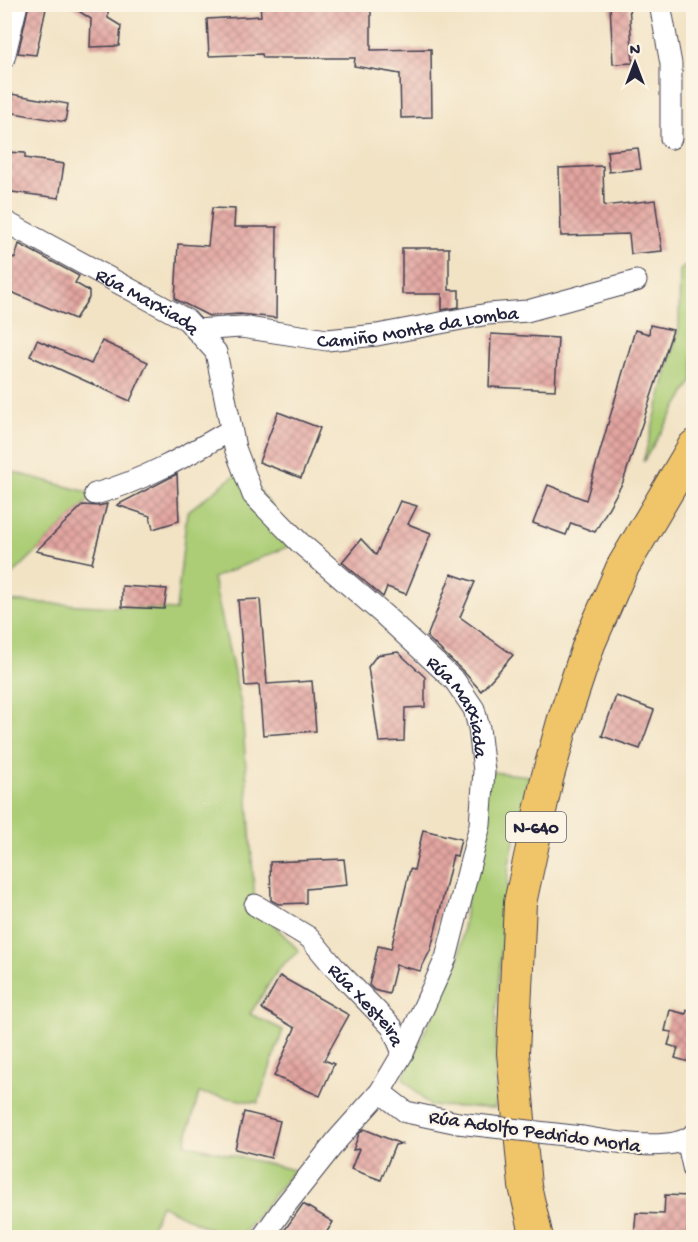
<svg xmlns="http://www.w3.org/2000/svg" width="698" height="1242" font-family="'Gochi Hand',sans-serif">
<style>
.grass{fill:#accd76;stroke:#677858;stroke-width:1.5}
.building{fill:url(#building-cross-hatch)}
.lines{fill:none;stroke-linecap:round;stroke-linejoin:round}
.minor-casing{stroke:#413f50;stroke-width:23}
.highway-casing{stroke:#413f50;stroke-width:34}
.minor{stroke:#fff;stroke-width:21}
.highway{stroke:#f0c469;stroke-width:32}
.minor-bridge-casing{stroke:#413f50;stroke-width:23;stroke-linecap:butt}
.minor-bridge{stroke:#fff;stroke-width:21}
.labels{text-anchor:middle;stroke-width:4.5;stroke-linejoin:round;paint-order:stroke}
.shield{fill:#fcf5e5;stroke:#63616e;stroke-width:1.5}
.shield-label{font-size:18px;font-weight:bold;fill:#22223b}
.street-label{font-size:20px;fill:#22223b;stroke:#fcf5e5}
</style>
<defs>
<pattern id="building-cross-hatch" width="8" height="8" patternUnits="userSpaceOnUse" patternTransform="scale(1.5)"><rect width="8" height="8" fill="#e3a5a0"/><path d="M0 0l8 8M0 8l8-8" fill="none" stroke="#b88684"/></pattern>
</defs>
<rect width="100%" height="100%" fill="#fcf5e5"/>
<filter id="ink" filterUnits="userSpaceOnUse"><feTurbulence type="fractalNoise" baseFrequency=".0167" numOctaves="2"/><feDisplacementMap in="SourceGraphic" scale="12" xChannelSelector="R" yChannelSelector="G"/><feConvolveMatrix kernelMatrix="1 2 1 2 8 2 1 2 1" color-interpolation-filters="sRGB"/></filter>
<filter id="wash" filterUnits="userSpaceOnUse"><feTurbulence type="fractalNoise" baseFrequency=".008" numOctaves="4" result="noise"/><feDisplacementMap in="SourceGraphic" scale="24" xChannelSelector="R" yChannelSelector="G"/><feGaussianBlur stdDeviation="1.35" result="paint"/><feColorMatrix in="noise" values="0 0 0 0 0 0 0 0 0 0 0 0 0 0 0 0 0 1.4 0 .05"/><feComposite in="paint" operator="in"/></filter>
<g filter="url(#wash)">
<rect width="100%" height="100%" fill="#f2e3c5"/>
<g class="grass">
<path d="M 693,260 L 693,380 L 643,462 L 679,328 L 680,270 Z"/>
<path d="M 243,469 L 299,542 L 213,578 L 242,709 L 255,905 L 299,951 L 279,968 L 250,1014 L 283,1030 L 258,1103 L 199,1093 L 185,1144 L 294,1170 L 240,1237 L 226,1237 L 161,1205 L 148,1237 L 5,1237 L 4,601 L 176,610 L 187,512 Z"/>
<path d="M 5,470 L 95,494 L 5,582 Z"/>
<path d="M 484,771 L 529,776 L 509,864 L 496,1008 L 495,1108 L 430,1106 L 403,1078 L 459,959 Z"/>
</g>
<g id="blocks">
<g class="building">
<path d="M 29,4 L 47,4 L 36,55 L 18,53 Z"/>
<path d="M 68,4 L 108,4 L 108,18 L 121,26 L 119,46 L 90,47 L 91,19 Z"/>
<path d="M 260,4 L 371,4 L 371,50 L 431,49 L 432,117 L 401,118 L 400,74 L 354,66 L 355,58 L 263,58 L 262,54 L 209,56 L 207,19 L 261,16 Z"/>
<path d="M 610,4 L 629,4 L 633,63 L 613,64 Z"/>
<path d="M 11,94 L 68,104 L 65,122 L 8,112 Z"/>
<path d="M 638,148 L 641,169 L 609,172 L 607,151 Z"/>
<path d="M 4,152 L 25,153 L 25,158 L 64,164 L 59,198 L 4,191 Z"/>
<path d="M 603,166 L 604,206 L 655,200 L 662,251 L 631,254 L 629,234 L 561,236 L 559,168 Z"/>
<path d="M 212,208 L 235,209 L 234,227 L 277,227 L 276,318 L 240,314 L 209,316 L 175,299 L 178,244 L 208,246 Z"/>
<path d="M 19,244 L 79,276 L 75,283 L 89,291 L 89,298 L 75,319 L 4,289 L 4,255 L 15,258 Z"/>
<path d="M 402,248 L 449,248 L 449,290 L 459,290 L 459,307 L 442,310 L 442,294 L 402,294 Z"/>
<path d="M 650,325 L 673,330 L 623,482 L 595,532 L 571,523 L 566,535 L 533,523 L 548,485 L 586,500 L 635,330 L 649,334 Z"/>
<path d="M 491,334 L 558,338 L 555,390 L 489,387 Z"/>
<path d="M 37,340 L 91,364 L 102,341 L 148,362 L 130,401 L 30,356 Z"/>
<path d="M 278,412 L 320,428 L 301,478 L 259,462 Z"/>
<path d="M 177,474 L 179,521 L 153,529 L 150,516 L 117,505 Z"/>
<path d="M 400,501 L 417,506 L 408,524 L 431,533 L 406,594 L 387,587 L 383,597 L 342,562 L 361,539 L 376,555 Z"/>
<path d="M 107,504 L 92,563 L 36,551 L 83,505 L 98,506 Z"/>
<path d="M 451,574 L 475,582 L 460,617 L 513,655 L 481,691 L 464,672 L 427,637 Z"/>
<path d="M 122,586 L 167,589 L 164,609 L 122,607 Z"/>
<path d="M 260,599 L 267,684 L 312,681 L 316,731 L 263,735 L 259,685 L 245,686 L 238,600 Z"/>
<path d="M 398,652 L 425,677 L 425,707 L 405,708 L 404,741 L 379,742 L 368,667 L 377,655 Z"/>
<path d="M 616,696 L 654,710 L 640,749 L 602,736 Z"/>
<path d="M 423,830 L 461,839 L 457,856 L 453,855 L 431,949 L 420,971 L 396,965 L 389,994 L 374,990 L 369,985 L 378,946 L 391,949 L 410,869 L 414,870 Z"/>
<path d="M 344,859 L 347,885 L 306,889 L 306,903 L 278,904 L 271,900 L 270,862 Z"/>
<path d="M 280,976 L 349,1015 L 324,1060 L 334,1064 L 320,1096 L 274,1076 L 295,1028 L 262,1009 Z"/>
<path d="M 670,1010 L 686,1014 L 687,1010 L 693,1011 L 693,1063 L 675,1058 L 678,1048 L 668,1045 L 672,1032 L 665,1031 Z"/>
<path d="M 244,1112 L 280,1121 L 271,1158 L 235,1149 Z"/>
<path d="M 364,1129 L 401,1144 L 395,1145 L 381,1180 L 351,1169 L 359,1149 L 353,1150 L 359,1134 Z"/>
<path d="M 665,1195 L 689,1196 L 687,1238 L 634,1238 L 636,1213 L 664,1214 Z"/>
<path d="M 303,1204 L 333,1222 L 323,1238 L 279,1238 Z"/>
</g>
</g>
</g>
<g filter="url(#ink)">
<use href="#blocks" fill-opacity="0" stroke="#413f50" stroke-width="1.5"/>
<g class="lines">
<g class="minor-casing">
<g id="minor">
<path d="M 660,4 L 671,64 L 671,138"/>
<path d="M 4,58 L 17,4"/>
<path id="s1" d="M 4,221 L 187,320 L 216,352 L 235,448 L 253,495 L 299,542 L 384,615 L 455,681 L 474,709 L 479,728 L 484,771 L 480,825 L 446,958 L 403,1053"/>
<path id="s2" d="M 196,330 L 241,327 L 327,340 L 377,335 L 488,314 L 527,311 L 636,281"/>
<path d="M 95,494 C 143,481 188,455 231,430"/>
<path id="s3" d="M 255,905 L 310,938 L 334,967 L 392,1027 L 403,1053 L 380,1092 L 338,1139 L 284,1207 L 262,1238"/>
<path d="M 380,1092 L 406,1112 L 458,1123"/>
<path d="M 582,1137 C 610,1141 672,1154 694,1134"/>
<path d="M 687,1140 L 694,1171"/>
</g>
</g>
<g class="highway-casing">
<path id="highway" d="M 537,1238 L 525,1186 L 513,1053 L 520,903 L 547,779 L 563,722 L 589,644 L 622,568 L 694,446"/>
</g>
<use href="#minor" class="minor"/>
<use href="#highway" class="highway"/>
<g class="minor-bridge-casing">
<path id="minor-bridge" d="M 458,1123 L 582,1137"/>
</g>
<use href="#minor-bridge" class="minor-bridge"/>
</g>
</g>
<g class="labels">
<rect class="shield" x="506" y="812" width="60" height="30" rx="4.5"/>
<g class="shield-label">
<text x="536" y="833">N-640</text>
</g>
<g class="street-label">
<text dy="7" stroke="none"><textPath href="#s1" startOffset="165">Rúa Marxiada</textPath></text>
<text dy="7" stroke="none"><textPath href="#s2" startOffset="224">Camiño Monte da Lomba</textPath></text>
<text dy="7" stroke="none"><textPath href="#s1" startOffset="699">Rúa Marxiada</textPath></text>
<text dy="7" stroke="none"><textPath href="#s3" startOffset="152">Rúa Xesteira</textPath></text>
<text transform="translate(535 1130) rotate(8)" y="7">Rúa Adolfo Pedrido Morla</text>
</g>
</g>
<rect width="698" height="1242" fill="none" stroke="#fcf5e5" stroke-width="24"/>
<g transform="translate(635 63)" stroke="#fcf5e5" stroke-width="4.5" paint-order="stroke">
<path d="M0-4.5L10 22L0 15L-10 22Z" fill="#22223b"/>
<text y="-9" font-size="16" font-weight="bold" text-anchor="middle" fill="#22223b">N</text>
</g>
</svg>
